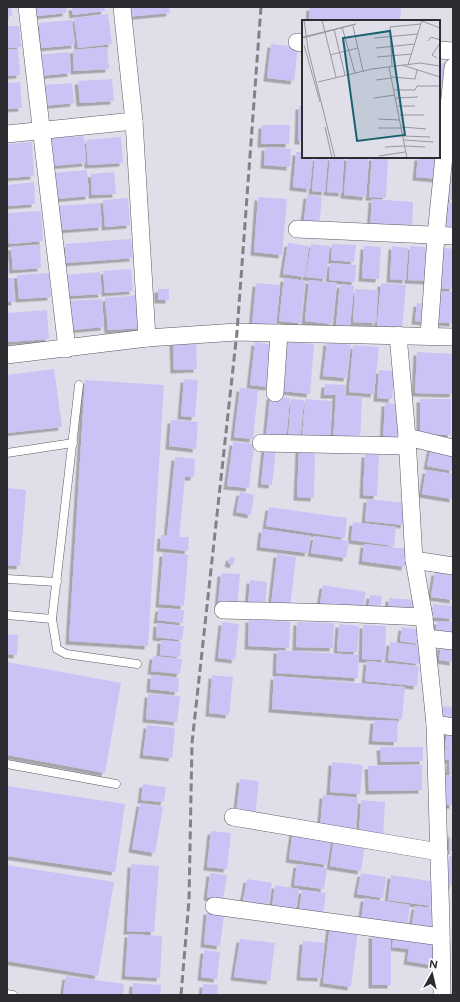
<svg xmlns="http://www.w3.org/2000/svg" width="460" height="1002" font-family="Figtree,sans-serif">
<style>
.building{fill:#cbc3f5;filter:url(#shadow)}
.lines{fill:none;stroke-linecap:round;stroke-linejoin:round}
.service-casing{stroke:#5a5961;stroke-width:9}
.minor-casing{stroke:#5a5961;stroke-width:18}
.service{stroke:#fff;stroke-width:8}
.minor{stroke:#fff;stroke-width:17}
.rail{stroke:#828188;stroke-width:3;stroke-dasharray:8 4;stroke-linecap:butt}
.inset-road{fill:none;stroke:#98979f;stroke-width:1}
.view{fill:#1b6172;fill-opacity:0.15;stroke:#1b6172;stroke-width:2}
.inset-edge{fill:none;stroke:#2d2c30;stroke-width:2}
</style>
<defs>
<filter id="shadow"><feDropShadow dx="-3.5" dy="3.5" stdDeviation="0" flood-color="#0004"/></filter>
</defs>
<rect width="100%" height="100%" fill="#e0dfe9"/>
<g class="building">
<path d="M 7,7 L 11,7 L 12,16 L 7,16 Z"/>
<path d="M 36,7 L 66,7 L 66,13 L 37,16 Z"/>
<path d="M 72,7 L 104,7 L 105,11 L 73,15 Z"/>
<path d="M 125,7 L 169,7 L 170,13 L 125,17 Z"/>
<path d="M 310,7 L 401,7 L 400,21 L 309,21 Z"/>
<path d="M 108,14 L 112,44 L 78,48 L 74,18 Z"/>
<path d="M 72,20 L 75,45 L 41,48 L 39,23 Z"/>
<path d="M 7,26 L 19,26 L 21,47 L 7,48 Z"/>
<path d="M 271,44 L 298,47 L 294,81 L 267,78 Z"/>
<path d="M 107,47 L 109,69 L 74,71 L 73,50 Z"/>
<path d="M 18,49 L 20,75 L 7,76 L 7,50 Z"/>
<path d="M 69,52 L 71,73 L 40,76 L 38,55 Z"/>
<path d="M 439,63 L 448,64 L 446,103 L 439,103 Z"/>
<path d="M 112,79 L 114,101 L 80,103 L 78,81 Z"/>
<path d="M 20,82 L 22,108 L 7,109 L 7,83 Z"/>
<path d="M 72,83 L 74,103 L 43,106 L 42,85 Z"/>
<path d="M 299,106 L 303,106 L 303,141 L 298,141 Z"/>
<path d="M 262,125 L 290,125 L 289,144 L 261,144 Z"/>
<path d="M 84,136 L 86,163 L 52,166 L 50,138 Z"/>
<path d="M 121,137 L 123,163 L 88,165 L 86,140 Z"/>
<path d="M 32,142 L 34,176 L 7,178 L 7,144 Z"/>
<path d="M 265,147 L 291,149 L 290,167 L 264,165 Z"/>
<path d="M 296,152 L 303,152 L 303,157 L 313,157 L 310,189 L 293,187 Z"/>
<path d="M 315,157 L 328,157 L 325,192 L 312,191 Z"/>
<path d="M 330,157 L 344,157 L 342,193 L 327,192 Z"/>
<path d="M 347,157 L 369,157 L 366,197 L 344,195 Z"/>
<path d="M 372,157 L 388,157 L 386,198 L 369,197 Z"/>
<path d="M 418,157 L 439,157 L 438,179 L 416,177 Z"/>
<path d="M 447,159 L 453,160 L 453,200 L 444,199 Z"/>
<path d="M 87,170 L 89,196 L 56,199 L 54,173 Z"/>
<path d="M 114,172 L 116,194 L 92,195 L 91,174 Z"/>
<path d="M 34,182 L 35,204 L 7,206 L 7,185 Z"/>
<path d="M 307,195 L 322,197 L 319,228 L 303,227 Z"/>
<path d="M 258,197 L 287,199 L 282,255 L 254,252 Z"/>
<path d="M 128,198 L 130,225 L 105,227 L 103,200 Z"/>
<path d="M 372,199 L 413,202 L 412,231 L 370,229 Z"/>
<path d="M 449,202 L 453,203 L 453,234 L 445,233 Z"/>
<path d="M 100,203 L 102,227 L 60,230 L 58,206 Z"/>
<path d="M 41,211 L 43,241 L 9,244 L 7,213 Z"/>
<path d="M 131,239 L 133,258 L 66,263 L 65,244 Z"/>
<path d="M 288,243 L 309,246 L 305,277 L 283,274 Z"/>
<path d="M 311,244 L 330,246 L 326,279 L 306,277 Z"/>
<path d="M 332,244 L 356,245 L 354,262 L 331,260 Z"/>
<path d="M 40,245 L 41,268 L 13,270 L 11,247 Z"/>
<path d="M 364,246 L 381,247 L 379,279 L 362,278 Z"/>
<path d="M 392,246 L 408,248 L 406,280 L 390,279 Z"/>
<path d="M 410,246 L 432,248 L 430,281 L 408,280 Z"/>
<path d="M 440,247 L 453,249 L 453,289 L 436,288 Z"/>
<path d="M 7,261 L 8,261 L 9,273 L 7,273 Z"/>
<path d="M 330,263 L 356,265 L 355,282 L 329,280 Z"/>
<path d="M 131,269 L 133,291 L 105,293 L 103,271 Z"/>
<path d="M 100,272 L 102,294 L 67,296 L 65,275 Z"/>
<path d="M 49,273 L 51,297 L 19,299 L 17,275 Z"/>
<path d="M 7,278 L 13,278 L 15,302 L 7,302 Z"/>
<path d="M 284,278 L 305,281 L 301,323 L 279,321 Z"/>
<path d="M 309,280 L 337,283 L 332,324 L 305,321 Z"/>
<path d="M 256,283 L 280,285 L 276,328 L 252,326 Z"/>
<path d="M 381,283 L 406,285 L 402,328 L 377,326 Z"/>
<path d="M 340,284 L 354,286 L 350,327 L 336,325 Z"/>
<rect x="158" y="289" width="11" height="11"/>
<path d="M 355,289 L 378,290 L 376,323 L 353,322 Z"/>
<path d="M 437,291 L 453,292 L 453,323 L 434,322 Z"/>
<path d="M 139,295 L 141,328 L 108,330 L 105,298 Z"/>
<path d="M 102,299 L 104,327 L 71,330 L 68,301 Z"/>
<path d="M 417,303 L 429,304 L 427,322 L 415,321 Z"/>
<path d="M 47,310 L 49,339 L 7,342 L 7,313 Z"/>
<path d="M 196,341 L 197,369 L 174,370 L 173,342 Z"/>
<path d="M 255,342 L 274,345 L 269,387 L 250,385 Z"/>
<path d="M 287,342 L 314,344 L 310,394 L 283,391 Z"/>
<path d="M 327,342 L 351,345 L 347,378 L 323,376 Z"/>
<path d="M 353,345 L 379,347 L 374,394 L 349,392 Z"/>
<path d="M 417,352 L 453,354 L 453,394 L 415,393 Z"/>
<path d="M 54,369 L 62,427 L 7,433 L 7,375 Z"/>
<path d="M 379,370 L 395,371 L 392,399 L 377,398 Z"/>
<path d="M 184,379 L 198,380 L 195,417 L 181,416 Z"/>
<path d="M 85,380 L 164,385 L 148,646 L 69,641 Z"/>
<path d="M 325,384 L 346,385 L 346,396 L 362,397 L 360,442 L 333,441 L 336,395 L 324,395 Z"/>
<path d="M 240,388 L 258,390 L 253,439 L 234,437 Z"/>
<path d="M 270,396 L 290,398 L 286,440 L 266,438 Z"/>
<path d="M 291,399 L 304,400 L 300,441 L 288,440 Z"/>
<path d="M 305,399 L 332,401 L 330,442 L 302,440 Z"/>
<path d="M 420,399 L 451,399 L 451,435 L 420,434 Z"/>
<path d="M 385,403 L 401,404 L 400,443 L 383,442 Z"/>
<path d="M 171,420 L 198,422 L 196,449 L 169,446 Z"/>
<path d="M 233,442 L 254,444 L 249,488 L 227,486 Z"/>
<path d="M 431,446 L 453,450 L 453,471 L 427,466 Z"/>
<path d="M 265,448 L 276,449 L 272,485 L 261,484 Z"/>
<path d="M 299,449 L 315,449 L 314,498 L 297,497 Z"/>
<path d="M 365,454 L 379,455 L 377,496 L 363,495 Z"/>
<path d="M 175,457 L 195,459 L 194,477 L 185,477 L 179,537 L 189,537 L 188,551 L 160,548 L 161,535 L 167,536 Z"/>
<path d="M 426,470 L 453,474 L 453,499 L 422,494 Z"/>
<path d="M 7,488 L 26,490 L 20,566 L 7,565 Z"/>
<path d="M 240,492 L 254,495 L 251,515 L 236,512 Z"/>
<path d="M 367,499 L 406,503 L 404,525 L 365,521 Z"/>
<path d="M 269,507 L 347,518 L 345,538 L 266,526 Z"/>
<path d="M 353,522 L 396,527 L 394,546 L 351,540 Z"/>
<path d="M 262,529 L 311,536 L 308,553 L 260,547 Z"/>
<path d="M 314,536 L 349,541 L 346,558 L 311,553 Z"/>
<path d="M 364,544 L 407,549 L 405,567 L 362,561 Z"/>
<path d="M 163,553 L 188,555 L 184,606 L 159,604 Z"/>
<path d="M 277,554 L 296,557 L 290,608 L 271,606 Z"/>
<path d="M 230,557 L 235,558 L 233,565 L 228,563 Z"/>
<path d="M 435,572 L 453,575 L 453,600 L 431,597 Z"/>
<path d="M 221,573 L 240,574 L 237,607 L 218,605 Z"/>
<path d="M 250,580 L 267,582 L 265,607 L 248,606 Z"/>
<path d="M 323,585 L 366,592 L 363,611 L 320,604 Z"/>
<path d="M 370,595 L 382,596 L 380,612 L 368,611 Z"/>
<path d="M 389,598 L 416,600 L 414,613 L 388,610 Z"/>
<path d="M 433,604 L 453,606 L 453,619 L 432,617 Z"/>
<path d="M 159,608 L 184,610 L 183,623 L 157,620 Z"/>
<path d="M 249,619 L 290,622 L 289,648 L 248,646 Z"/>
<path d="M 437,621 L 453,622 L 453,639 L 435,637 Z"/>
<path d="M 222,622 L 239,624 L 235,660 L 218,658 Z"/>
<path d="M 297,622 L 334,623 L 333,648 L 296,647 Z"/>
<path d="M 157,623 L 184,626 L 182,640 L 156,637 Z"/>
<path d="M 339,624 L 359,626 L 357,652 L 337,651 Z"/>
<path d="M 363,625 L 386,626 L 385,660 L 362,659 Z"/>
<path d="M 402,627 L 422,630 L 419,644 L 400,641 Z"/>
<path d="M 7,634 L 18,635 L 17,655 L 7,654 Z"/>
<path d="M 161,640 L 181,642 L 180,657 L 160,655 Z"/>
<path d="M 390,642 L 422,646 L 419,664 L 388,660 Z"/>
<path d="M 441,646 L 453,647 L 453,662 L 439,660 Z"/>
<path d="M 277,650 L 359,655 L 358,678 L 276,673 Z"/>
<path d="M 153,656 L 182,659 L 180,674 L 151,671 Z"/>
<path d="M 367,661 L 419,666 L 417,686 L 365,681 Z"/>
<path d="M 7,662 L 121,683 L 105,773 L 7,755 Z"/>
<path d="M 151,675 L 179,678 L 178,692 L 150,689 Z"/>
<path d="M 212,675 L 233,677 L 229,715 L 209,713 Z"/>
<path d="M 274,676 L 405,687 L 402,719 L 272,709 Z"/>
<path d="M 148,694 L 180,696 L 177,722 L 146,719 Z"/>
<path d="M 443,706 L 453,707 L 453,723 L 442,722 Z"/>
<path d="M 374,720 L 398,721 L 397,742 L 372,741 Z"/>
<path d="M 147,725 L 175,728 L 172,758 L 143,755 Z"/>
<path d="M 447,730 L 453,731 L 453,749 L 445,748 Z"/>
<path d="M 380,747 L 423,747 L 423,761 L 381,762 Z"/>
<path d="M 445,749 L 453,750 L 453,775 L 449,774 L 450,760 L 444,760 Z"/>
<path d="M 332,762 L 363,765 L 360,794 L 330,792 Z"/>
<path d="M 422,765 L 422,790 L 369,791 L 368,766 Z"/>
<path d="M 446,775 L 453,776 L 453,805 L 443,805 Z"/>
<path d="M 240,779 L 259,781 L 255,817 L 236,815 Z"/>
<path d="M 143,784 L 166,787 L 164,802 L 141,800 Z"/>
<path d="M 7,786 L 125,804 L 115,872 L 7,856 Z"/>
<path d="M 323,795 L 358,798 L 355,831 L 320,828 Z"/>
<path d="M 361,800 L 385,802 L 383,836 L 359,835 Z"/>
<path d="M 140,803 L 163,807 L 155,853 L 132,849 Z"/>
<path d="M 211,831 L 231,833 L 227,869 L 207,867 Z"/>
<path d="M 293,831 L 331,837 L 327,865 L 289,859 Z"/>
<path d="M 452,833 L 453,833 L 453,851 L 449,851 Z"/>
<path d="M 334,839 L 365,844 L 361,871 L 330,866 Z"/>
<path d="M 449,856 L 453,856 L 453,886 L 445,884 Z"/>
<path d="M 131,864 L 159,866 L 154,932 L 127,931 Z"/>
<path d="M 297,864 L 327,868 L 324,889 L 294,885 Z"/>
<path d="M 7,865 L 114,882 L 98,976 L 7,961 Z"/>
<path d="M 210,873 L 227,875 L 223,900 L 207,897 Z"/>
<path d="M 361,873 L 386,877 L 383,898 L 357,894 Z"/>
<path d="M 391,875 L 436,882 L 432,906 L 388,900 Z"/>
<path d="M 247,879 L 272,883 L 268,905 L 243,901 Z"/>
<path d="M 275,885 L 299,889 L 295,911 L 272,908 Z"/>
<path d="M 302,890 L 326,893 L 323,914 L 299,911 Z"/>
<path d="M 364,898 L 410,905 L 407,928 L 361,922 Z"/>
<path d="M 415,906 L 438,909 L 434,934 L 411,930 Z"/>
<path d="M 207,911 L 224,913 L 220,946 L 204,944 Z"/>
<path d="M 330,925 L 358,928 L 351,987 L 323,983 Z"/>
<path d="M 128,934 L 162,936 L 160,978 L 125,976 Z"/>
<path d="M 394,934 L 441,940 L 437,966 L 407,961 L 409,949 L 392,947 Z"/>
<rect x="372" y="935" width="19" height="50"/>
<path d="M 240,939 L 275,943 L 270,981 L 234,977 Z"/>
<path d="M 303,941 L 324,943 L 321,978 L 300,977 Z"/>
<path d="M 204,950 L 220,952 L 217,979 L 201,977 Z"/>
<path d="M 66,976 L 124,984 L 123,995 L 63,995 Z"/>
<path d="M 133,983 L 161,985 L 160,995 L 132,995 Z"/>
<path d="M 203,984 L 218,985 L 217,995 L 202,995 Z"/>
<path d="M 452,984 L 453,995 L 451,995 Z"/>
</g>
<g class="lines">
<g class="service-casing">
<g id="service">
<path d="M 7,453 L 73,443"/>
<path d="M 7,579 L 57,582"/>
<path d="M 7,615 L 52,619 L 57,649 L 66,654 L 137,664"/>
<path d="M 52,619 L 79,385"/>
<path d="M 7,764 L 116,784"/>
<path d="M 7,994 L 13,995"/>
</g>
</g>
<g class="minor-casing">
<g id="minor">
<path d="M 27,7 L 67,349"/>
<path d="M 122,7 L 134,121 L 147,338"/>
<path d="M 297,42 L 303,43"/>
<path d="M 439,50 L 453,51"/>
<path d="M 7,134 L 134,121"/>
<path d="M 297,229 L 453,236"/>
<path d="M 398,335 L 407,437 L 414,560 L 424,617 L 435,724 L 441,925 L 442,995"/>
<path d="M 429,336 L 436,235 L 453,67"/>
<path d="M 7,355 L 147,338 L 237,332 L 453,337"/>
<path d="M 275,393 L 279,333"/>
<path d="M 407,437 L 453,448"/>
<path d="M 261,443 L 408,446"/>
<path d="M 414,560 L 453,566"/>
<path d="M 223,610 L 335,613 L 424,617"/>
<path d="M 426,638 L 453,641"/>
<path d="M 435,724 L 453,727"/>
<path d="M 233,817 L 439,852"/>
<path d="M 214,906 L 441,937"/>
</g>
</g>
<use href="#service" class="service"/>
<use href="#minor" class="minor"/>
<path class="rail" d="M 181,995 L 189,900 L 192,743 L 237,332 L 261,7"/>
</g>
<g transform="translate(302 20)">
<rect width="138" height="138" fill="#e0dfe9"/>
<path class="inset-road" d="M 2,0 L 6,29 L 33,138M 20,0 L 34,57M 120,1 L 138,8M 51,6 L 61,51M 40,7 L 53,53M 32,9 L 43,55M 1,17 L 54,4 L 1,18M 72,18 L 116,14M 126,21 L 129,17 L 138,20M 2,25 L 18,82M 74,28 L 113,24M 28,35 L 56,28M 75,37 L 110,34M 135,38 L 130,35 L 138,23M 100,45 L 138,57M 106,45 L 120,0M 90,46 L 88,7 L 119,4M 87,47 L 105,138M 89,57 L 113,59 L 115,50M 74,60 L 89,58M 16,62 L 70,49 L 118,43 L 138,46M 92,70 L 113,70 L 115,66 L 138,66M 72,78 L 93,75M 94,78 L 116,77M 96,86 L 113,86M 98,95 L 122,95M 76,99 L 98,100M 23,107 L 30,138M 100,107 L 124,109M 76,108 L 100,108M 101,116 L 128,117M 102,120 L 131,122M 103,126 L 123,127M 83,127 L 102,126M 77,136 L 103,132"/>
<path class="view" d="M 88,11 L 103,115 L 55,121 L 41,18 Z"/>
<rect width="138" height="138" class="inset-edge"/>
</g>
<rect width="460" height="1002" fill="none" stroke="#2d2c30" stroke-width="16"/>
<g transform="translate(432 974) rotate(8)" stroke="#ffffff" stroke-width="3" paint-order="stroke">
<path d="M0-3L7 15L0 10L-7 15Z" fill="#2d2c30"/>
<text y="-6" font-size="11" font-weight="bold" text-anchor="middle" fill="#2d2c30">N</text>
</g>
</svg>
